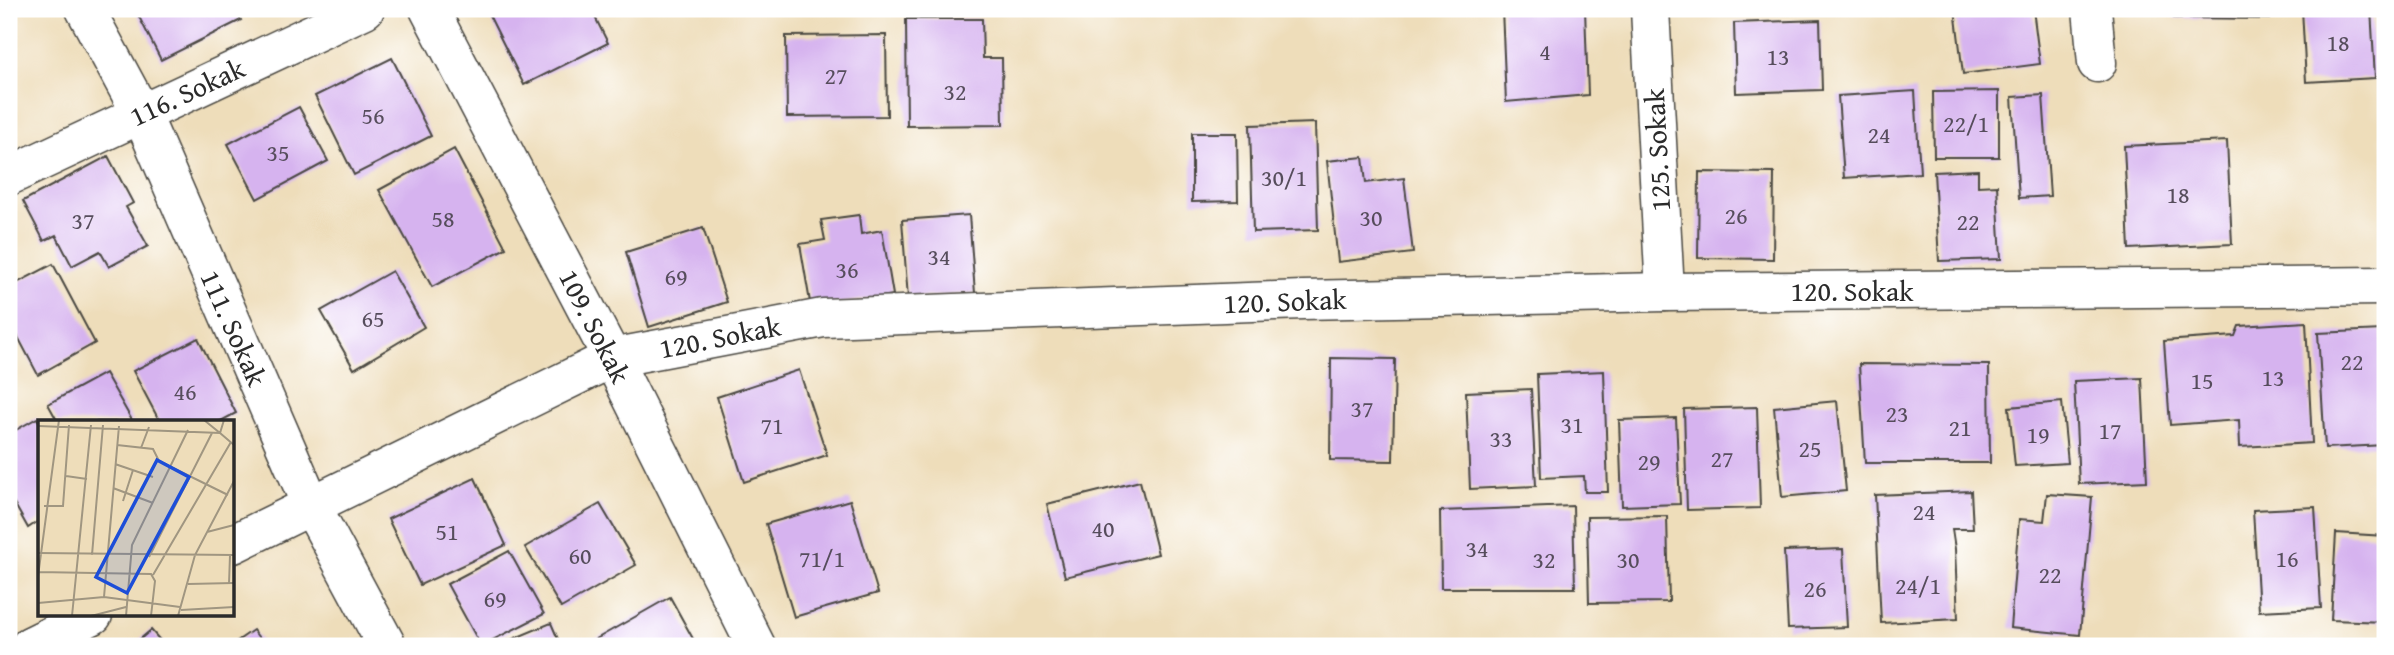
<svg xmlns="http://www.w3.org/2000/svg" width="2394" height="655" font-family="'Gentium Book Plus',serif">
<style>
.building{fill:#d6b3ef}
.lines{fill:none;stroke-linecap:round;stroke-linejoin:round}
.minor-casing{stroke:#484640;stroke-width:41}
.tertiary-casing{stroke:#484640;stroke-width:41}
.minor{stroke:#fff;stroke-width:38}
.tertiary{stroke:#fff;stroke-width:38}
.labels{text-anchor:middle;stroke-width:7;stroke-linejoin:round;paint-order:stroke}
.number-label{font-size:24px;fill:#564d5c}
.street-label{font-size:28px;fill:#2b2b2b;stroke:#fff}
.inset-road{fill:none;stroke:#a09681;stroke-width:2}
.view{fill:#1d4ed8;fill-opacity:0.15;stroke:#1d4ed8;stroke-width:3.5}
.inset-edge{fill:none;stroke:#2b2b2b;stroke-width:3.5}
</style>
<rect width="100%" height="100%" fill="#fff"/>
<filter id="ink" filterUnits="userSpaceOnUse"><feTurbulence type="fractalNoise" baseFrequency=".0143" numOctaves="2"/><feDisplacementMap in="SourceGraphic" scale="14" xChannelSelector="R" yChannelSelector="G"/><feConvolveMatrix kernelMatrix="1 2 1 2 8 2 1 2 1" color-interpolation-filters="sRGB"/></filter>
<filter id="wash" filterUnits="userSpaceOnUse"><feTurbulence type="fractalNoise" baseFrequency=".00686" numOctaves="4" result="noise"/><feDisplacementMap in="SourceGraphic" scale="28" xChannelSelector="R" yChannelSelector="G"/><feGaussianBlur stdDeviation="1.57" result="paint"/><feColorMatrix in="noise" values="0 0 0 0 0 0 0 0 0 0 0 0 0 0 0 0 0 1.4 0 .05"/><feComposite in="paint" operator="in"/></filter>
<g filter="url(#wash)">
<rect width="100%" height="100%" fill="#eeddba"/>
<g id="blocks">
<g class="building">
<path d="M 135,9 L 235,9 L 241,20 L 161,60 Z"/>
<path d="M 486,9 L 591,9 L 608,43 L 524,85 Z"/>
<path d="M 1502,9 L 1585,9 L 1588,95 L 1506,102 Z"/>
<path d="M 1955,9 L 2033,9 L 2040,64 L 1963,74 Z"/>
<path d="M 2174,9 L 2270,9 L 2270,19 L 2174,18 Z"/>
<path d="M 2302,9 L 2371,9 L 2375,78 L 2306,82 Z"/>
<path d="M 906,19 L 982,19 L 983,58 L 1002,58 L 1003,125 L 907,126 Z"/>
<path d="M 1820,20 L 1822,90 L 1736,93 L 1734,23 Z"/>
<path d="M 886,35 L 887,116 L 787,117 L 786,36 Z"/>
<path d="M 392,58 L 431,136 L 354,175 L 315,96 Z"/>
<path d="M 1915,91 L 1920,173 L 1844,178 L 1838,96 Z"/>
<path d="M 1999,91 L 1999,157 L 1934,157 L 1933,92 Z"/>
<path d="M 2043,95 L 2050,196 L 2019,198 L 2012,97 Z"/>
<path d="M 299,107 L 328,161 L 257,199 L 228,144 Z"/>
<path d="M 1315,123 L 1318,230 L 1253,232 L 1250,125 Z"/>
<path d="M 1192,133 L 1237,133 L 1238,201 L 1192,202 Z"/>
<path d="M 2227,141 L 2232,244 L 2129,249 L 2124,146 Z"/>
<path d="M 454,149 L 506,248 L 432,287 L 379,190 Z"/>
<path d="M 108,156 L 133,203 L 126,207 L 148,246 L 109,267 L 100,251 L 72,266 L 56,235 L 44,241 L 23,201 Z"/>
<path d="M 1363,157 L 1366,183 L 1404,178 L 1413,253 L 1338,262 L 1327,161 Z"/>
<path d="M 1978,170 L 1978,186 L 1997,185 L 2001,259 L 1939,261 L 1934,172 Z"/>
<path d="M 1699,172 L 1774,173 L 1773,259 L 1698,258 Z"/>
<path d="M 859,215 L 861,234 L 882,230 L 893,295 L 811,308 L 800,244 L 825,240 L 821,220 Z"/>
<path d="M 969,215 L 975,293 L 908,298 L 902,220 Z"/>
<path d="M 703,228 L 727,302 L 649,327 L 626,252 Z"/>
<path d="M 53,264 L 95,343 L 38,375 L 9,320 L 9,287 Z"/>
<path d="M 392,271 L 424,327 L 354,369 L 321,311 Z"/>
<path d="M 2306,322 L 2312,443 L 2240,447 L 2239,420 L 2170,425 L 2164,341 L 2235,336 L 2239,326 Z"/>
<path d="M 2382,330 L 2385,445 L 2325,448 L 2318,333 Z"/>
<path d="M 198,338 L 236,413 L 219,422 L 160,422 L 133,371 Z"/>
<path d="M 1331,358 L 1395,359 L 1393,461 L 1330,460 Z"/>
<path d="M 1859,364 L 1989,365 L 1990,463 L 1865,463 Z"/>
<path d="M 799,370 L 827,455 L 744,482 L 717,397 Z"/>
<path d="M 1604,371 L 1608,492 L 1585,492 L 1584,476 L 1541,478 L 1537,374 Z"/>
<path d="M 105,373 L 133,422 L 58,422 L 48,404 Z"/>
<path d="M 2142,378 L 2147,481 L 2079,484 L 2074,381 Z"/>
<path d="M 1531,389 L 1536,486 L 1470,489 L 1466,392 Z"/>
<path d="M 1837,401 L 1846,491 L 1782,497 L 1774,407 Z"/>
<path d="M 2062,402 L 2068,463 L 2015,466 L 2009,407 Z"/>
<path d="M 1757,407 L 1760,508 L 1687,510 L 1684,409 Z"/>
<path d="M 37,418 L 40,423 L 40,520 L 28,528 L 9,494 L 9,434 Z"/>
<path d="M 1676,418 L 1680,504 L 1622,506 L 1619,420 Z"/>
<path d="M 475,478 L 506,545 L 420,585 L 388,519 Z"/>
<path d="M 1140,481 L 1158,554 L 1065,577 L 1047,504 Z"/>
<path d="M 1971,491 L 1973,529 L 1952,529 L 1955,549 L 1958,619 L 1881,623 L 1875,495 Z"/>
<path d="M 2047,494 L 2092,497 L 2080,635 L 2010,628 L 2019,519 L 2044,521 Z"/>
<path d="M 850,500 L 878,593 L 794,617 L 766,524 Z"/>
<path d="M 600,504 L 636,565 L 561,608 L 525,547 Z"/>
<path d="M 1573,506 L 1575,588 L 1441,588 L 1440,511 Z"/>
<path d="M 2315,507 L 2321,608 L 2259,611 L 2253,510 Z"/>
<path d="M 1667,516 L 1669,602 L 1589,603 L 1587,517 Z"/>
<path d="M 2336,533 L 2385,536 L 2385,622 L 2331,620 Z"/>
<path d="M 1843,549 L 1847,627 L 1788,629 L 1784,551 Z"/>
<path d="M 509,551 L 544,614 L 481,646 L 447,584 Z"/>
<path d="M 670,597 L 697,646 L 600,646 L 596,639 Z"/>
<path d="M 551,623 L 561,646 L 496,646 Z"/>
<path d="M 151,630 L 165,646 L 132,646 Z"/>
<path d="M 253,630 L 265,646 L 230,646 Z"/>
</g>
</g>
</g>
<g filter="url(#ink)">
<use href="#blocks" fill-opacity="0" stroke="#484640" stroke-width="2"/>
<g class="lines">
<g class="minor-casing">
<g id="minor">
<path d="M 85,9 L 141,113 L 311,505 L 387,646"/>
<path d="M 1650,9 L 1665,292"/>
<path d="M 2092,9 L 2097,63"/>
<path d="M 9,176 L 365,9"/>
<path d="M 233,544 L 612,358 L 823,318 L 1303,300 L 1665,292 L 2385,286"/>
<path d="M 30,646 L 93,615"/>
</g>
</g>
<g class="tertiary-casing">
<path id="tertiary" d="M 429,9 L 612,358 L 756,646"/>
</g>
<use href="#minor" class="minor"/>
<use href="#tertiary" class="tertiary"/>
</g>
</g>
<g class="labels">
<g class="number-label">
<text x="2338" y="51">18</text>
<text x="1545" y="60">4</text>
<text x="1778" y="65">13</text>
<text x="836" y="84">27</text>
<text x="955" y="100">32</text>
<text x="373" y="124">56</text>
<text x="1966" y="132">22/1</text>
<text x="1879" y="143">24</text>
<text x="278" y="161">35</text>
<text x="1284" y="186">30/1</text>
<text x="2178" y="203">18</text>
<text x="1736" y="224">26</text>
<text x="1371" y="226">30</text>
<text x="443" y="227">58</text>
<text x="83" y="229">37</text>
<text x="1968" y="230">22</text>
<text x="939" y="265">34</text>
<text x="847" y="278">36</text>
<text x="676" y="285">69</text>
<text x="373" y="327">65</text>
<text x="2352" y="370">22</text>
<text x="2273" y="386">13</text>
<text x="2202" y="389">15</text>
<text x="185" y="400">46</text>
<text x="1362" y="417">37</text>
<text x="1897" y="422">23</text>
<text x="1572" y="433">31</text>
<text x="772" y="434">71</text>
<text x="1960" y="436">21</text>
<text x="2110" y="439">17</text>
<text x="2038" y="443">19</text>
<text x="1501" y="447">33</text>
<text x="1810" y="457">25</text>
<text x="1722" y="467">27</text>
<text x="1649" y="470">29</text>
<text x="1924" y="520">24</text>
<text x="1103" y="537">40</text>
<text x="447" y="540">51</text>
<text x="1477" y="557">34</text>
<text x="580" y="564">60</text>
<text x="822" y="567">71/1</text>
<text x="2287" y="567">16</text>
<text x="1544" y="568">32</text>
<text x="1628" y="568">30</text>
<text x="2050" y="583">22</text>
<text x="1918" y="594">24/1</text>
<text x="1815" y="597">26</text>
<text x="495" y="607">69</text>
</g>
<g class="street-label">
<text transform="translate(187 92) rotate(-25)" y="10">116. Sokak</text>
<text transform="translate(1657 150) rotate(-93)" y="10">125. Sokak</text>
<text x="1852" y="301">120. Sokak</text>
<text transform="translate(1285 301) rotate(-2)" y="10">120. Sokak</text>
<text transform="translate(595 326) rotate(63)" y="10">109. Sokak</text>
<text transform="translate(234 328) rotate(66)" y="10">111. Sokak</text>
<text transform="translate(720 337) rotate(-11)" y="10">120. Sokak</text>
</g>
</g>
<g transform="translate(38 420)">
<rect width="196" height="196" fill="#eeddba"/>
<path class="inset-road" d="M 166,0 L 182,13 L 186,0M 0,6 L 182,13 L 196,25M 79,25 L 115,29 L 121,41 L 190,75M 103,28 L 111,7M 77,44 L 115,57M 28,56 L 49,59M 75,68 L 115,83M 85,81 L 95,50M 6,86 L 25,86 L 31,5M 169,112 L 196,105M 0,133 L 196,135M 54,135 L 65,5M 111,137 L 174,13M 0,152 L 113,154 L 117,161 L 113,196M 115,155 L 193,22M 0,156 L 21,0M 150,164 L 196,163M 191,164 L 192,135M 66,177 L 81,6M 0,183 L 66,177 L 142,187M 143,190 L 196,187M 34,196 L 53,5M 53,196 L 88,187M 88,196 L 94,125 L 150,10M 140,196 L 157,135 L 196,61"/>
<path class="view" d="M 119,40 L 151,57 L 89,173 L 58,157 Z"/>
<rect width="196" height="196" class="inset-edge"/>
</g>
<rect width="2394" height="655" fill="none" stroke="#fff" stroke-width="35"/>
</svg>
